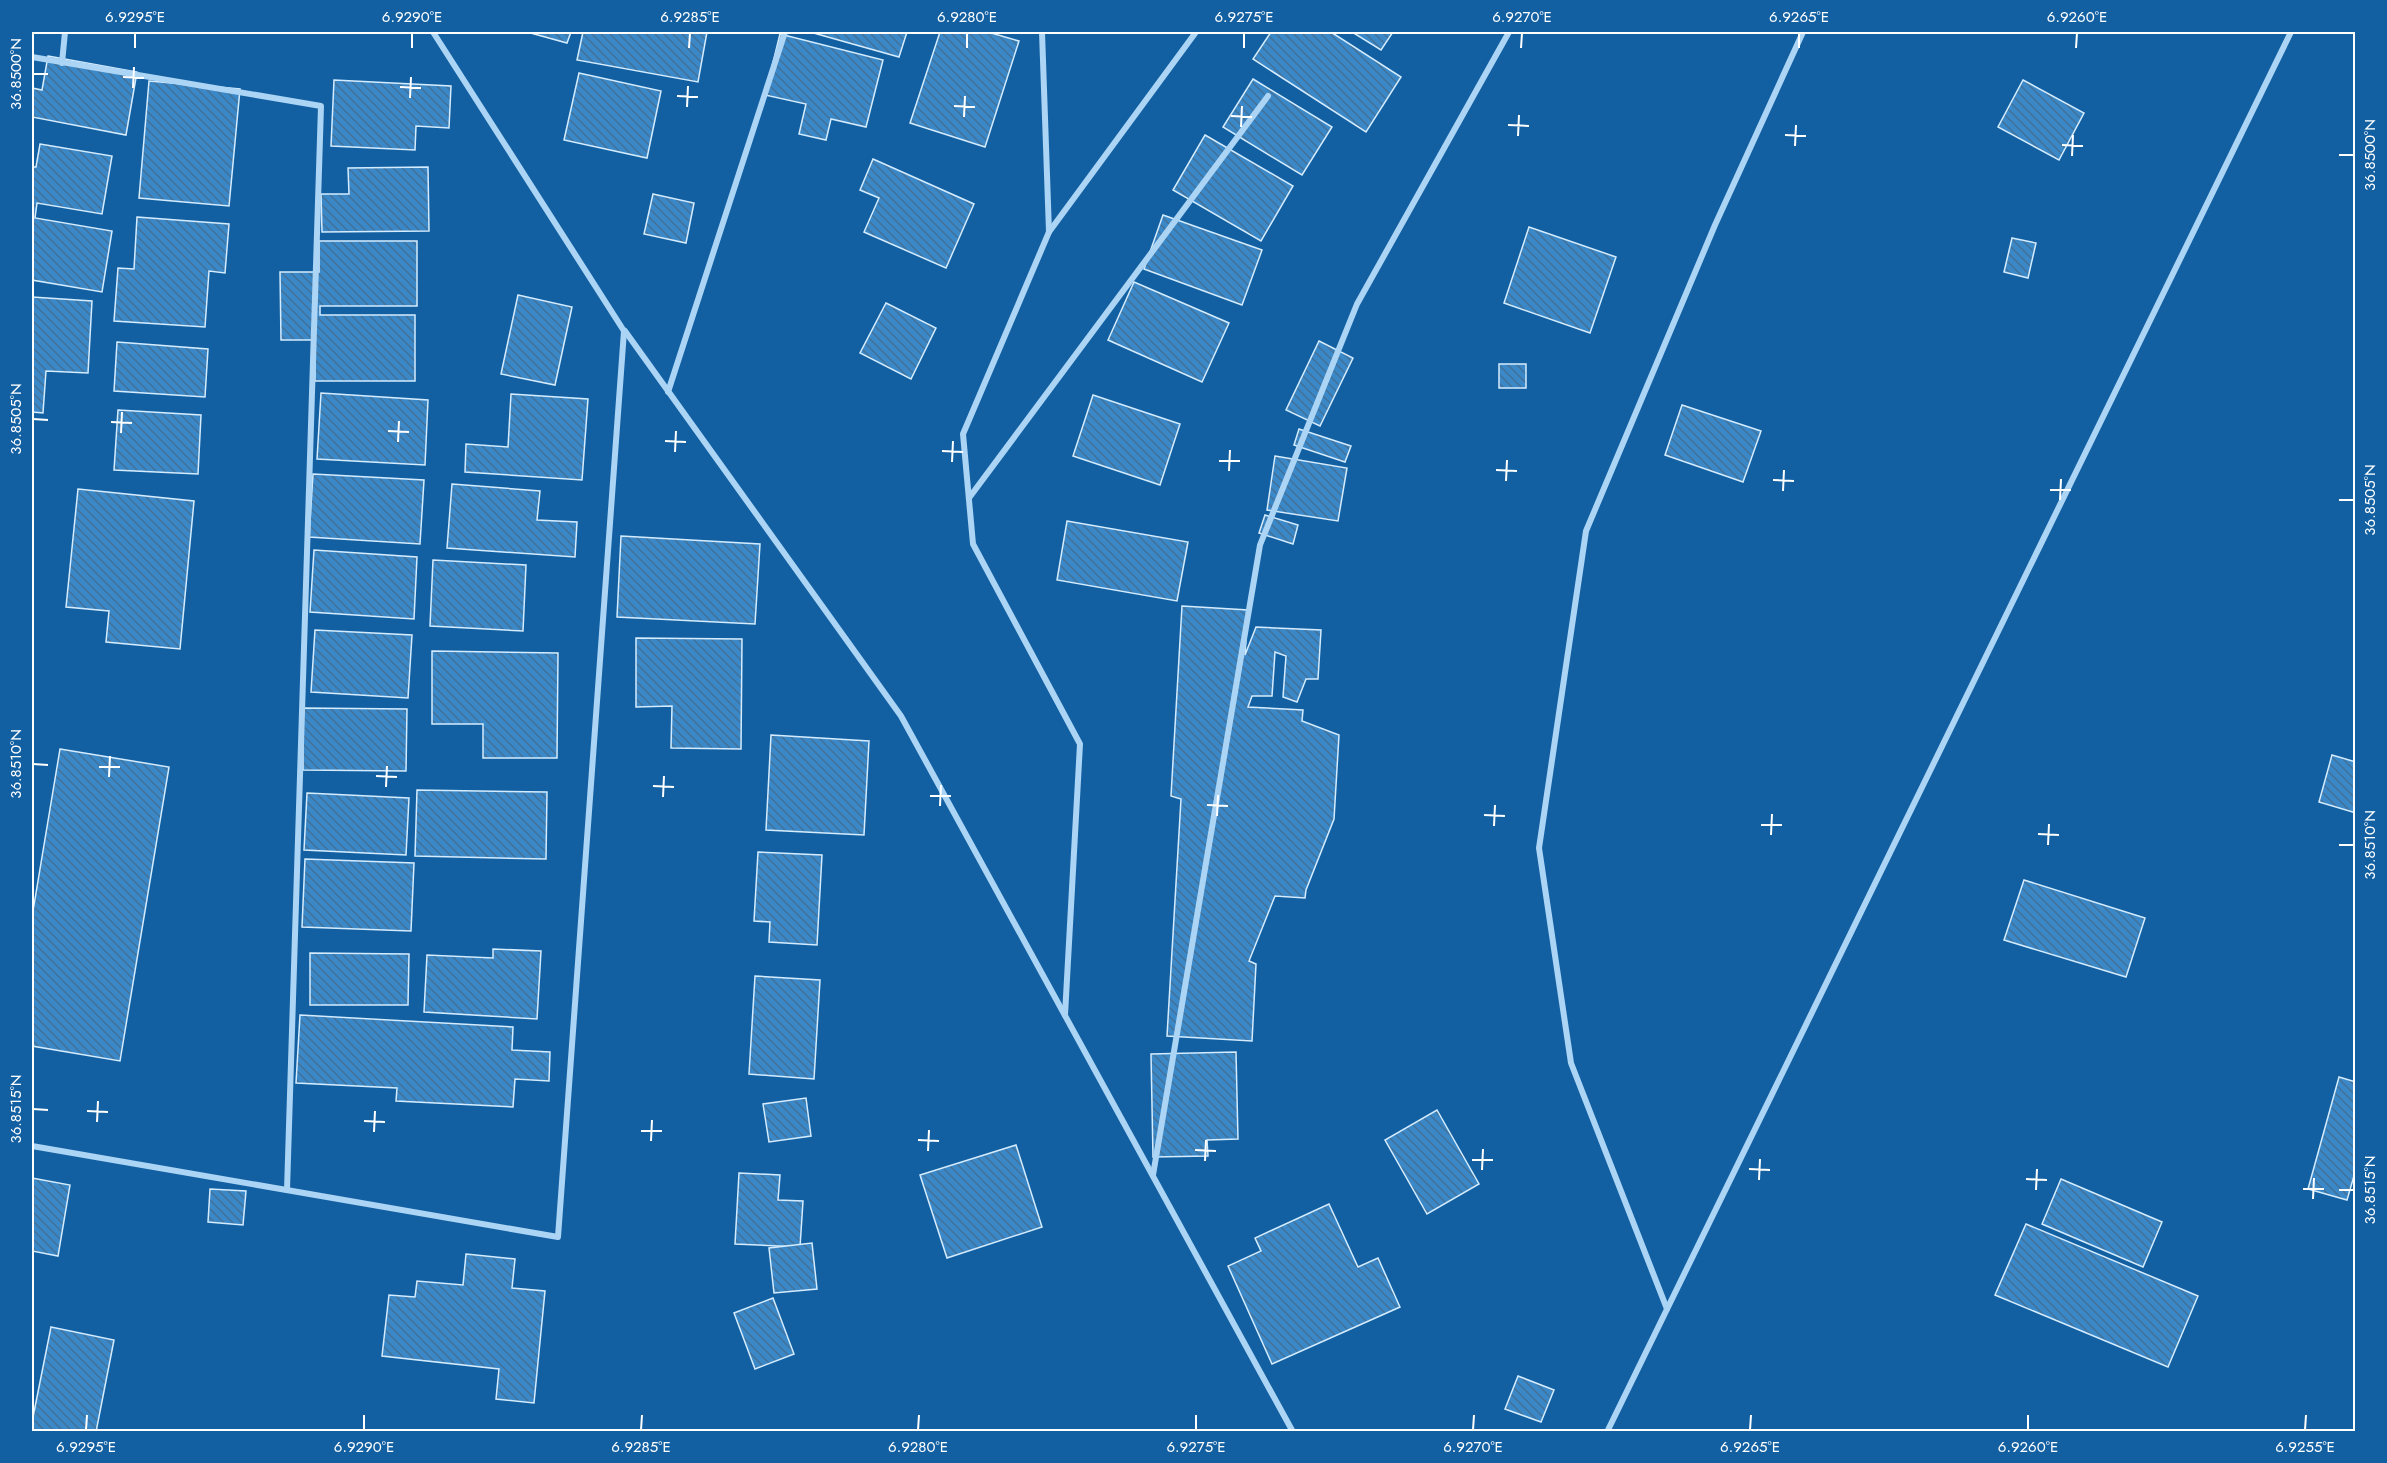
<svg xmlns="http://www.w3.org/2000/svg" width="2387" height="1463" font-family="Jost,sans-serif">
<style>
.building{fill:url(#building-back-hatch);stroke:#d4ecfe;stroke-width:1.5}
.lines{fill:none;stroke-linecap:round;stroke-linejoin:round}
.street{stroke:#abd4f5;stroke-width:6}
.ticks{fill:none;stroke:#fff;stroke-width:2}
.neatline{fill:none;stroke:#fff;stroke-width:2}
.ticks-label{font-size:15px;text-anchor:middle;fill:#fff}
</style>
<defs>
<pattern id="building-back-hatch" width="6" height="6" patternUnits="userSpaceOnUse" patternTransform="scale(1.5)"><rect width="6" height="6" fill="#3b88c8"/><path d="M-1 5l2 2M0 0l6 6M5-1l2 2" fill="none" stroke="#427096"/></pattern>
</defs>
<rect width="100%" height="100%" fill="#1260a2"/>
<g class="building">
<path d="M 527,32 L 571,32 L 567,43 Z"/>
<path d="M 583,32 L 707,32 L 698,82 L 577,60 Z"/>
<path d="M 810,32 L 907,32 L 899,57 Z"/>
<path d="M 940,32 L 988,32 L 1019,41 L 985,147 L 910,123 Z"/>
<path d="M 1271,32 L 1331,32 L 1401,77 L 1366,132 L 1253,59 Z"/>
<path d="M 1352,32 L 1393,32 L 1381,50 Z"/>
<path d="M 780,34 L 883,60 L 866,127 L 831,119 L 826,140 L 799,134 L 806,104 L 765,95 Z"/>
<path d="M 48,56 L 137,72 L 126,135 L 32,117 L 32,88 L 42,90 Z"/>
<path d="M 579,73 L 661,91 L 647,158 L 564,140 Z"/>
<path d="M 1253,79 L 1332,127 L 1302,175 L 1223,127 Z"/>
<path d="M 334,80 L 451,86 L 449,128 L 416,126 L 415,150 L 331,146 Z"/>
<path d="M 2023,80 L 2084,113 L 2059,160 L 1998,127 Z"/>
<path d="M 149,81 L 240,89 L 229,206 L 139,198 Z"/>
<path d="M 1205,135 L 1293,186 L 1261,241 L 1173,190 Z"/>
<path d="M 40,144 L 112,156 L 102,214 L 37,203 L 35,218 L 112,231 L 102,292 L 32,280 L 32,167 L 36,167 Z"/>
<path d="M 873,159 L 974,204 L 946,268 L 864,232 L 879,198 L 860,190 Z"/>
<path d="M 428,167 L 429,231 L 322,232 L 321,194 L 349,194 L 348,168 Z"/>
<path d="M 653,194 L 694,203 L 686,243 L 644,234 Z"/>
<path d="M 1163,215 L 1262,250 L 1242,305 L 1144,269 Z"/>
<path d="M 137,217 L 229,224 L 225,273 L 209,271 L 205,327 L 114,321 L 118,268 L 134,269 Z"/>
<path d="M 1529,227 L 1616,257 L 1590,333 L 1504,303 Z"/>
<path d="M 2012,238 L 2036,243 L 2028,278 L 2004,272 Z"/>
<path d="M 319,241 L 417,241 L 417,306 L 320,306 L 320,315 L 415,315 L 415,381 L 315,381 L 315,340 L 281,340 L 280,272 L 319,272 Z"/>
<path d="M 1134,282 L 1229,323 L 1202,382 L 1108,340 Z"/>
<path d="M 518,295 L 572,307 L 555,385 L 501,374 Z"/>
<path d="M 32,297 L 92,301 L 88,373 L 46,371 L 43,413 L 32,412 Z"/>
<path d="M 886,303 L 936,328 L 911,379 L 860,353 Z"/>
<path d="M 1319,341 L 1353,358 L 1320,426 L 1286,410 Z"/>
<path d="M 117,342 L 208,349 L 205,397 L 114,391 Z"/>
<rect x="1499" y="364" width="27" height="24"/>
<path d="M 321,393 L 428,400 L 425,465 L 317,459 Z"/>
<path d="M 511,394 L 588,399 L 582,480 L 465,472 L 466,444 L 508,447 Z"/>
<path d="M 1093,395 L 1180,424 L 1160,485 L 1073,456 Z"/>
<path d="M 1682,405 L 1761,431 L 1743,482 L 1665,455 Z"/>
<path d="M 118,410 L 201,415 L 198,474 L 114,470 Z"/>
<path d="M 1299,429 L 1351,446 L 1345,462 L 1294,445 Z"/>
<path d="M 1275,456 L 1347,468 L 1338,521 L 1267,510 Z"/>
<path d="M 313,474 L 424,480 L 420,544 L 309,537 Z"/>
<path d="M 452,484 L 540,491 L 537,520 L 577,522 L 575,557 L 447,548 Z"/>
<path d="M 78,489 L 194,501 L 180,649 L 106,642 L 109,611 L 66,607 Z"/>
<path d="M 1265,515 L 1298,525 L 1293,544 L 1259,533 Z"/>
<path d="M 1067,521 L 1188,542 L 1177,601 L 1057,580 Z"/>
<path d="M 621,536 L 760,544 L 755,624 L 617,617 Z"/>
<path d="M 314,550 L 417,557 L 414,619 L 310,612 Z"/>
<path d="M 433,560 L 526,565 L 523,631 L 430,626 Z"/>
<path d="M 1182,606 L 1248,610 L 1245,655 L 1256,627 L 1321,630 L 1318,679 L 1306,679 L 1297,702 L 1283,697 L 1286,656 L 1275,652 L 1272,696 L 1252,696 L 1248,707 L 1303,710 L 1302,721 L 1339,735 L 1334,819 L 1306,890 L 1305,898 L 1275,896 L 1249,961 L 1256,964 L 1252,1041 L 1167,1036 L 1181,799 L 1171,796 Z"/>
<path d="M 315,630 L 412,635 L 408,698 L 311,692 Z"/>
<path d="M 636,638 L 742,639 L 741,749 L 671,748 L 672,706 L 636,707 Z"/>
<path d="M 432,651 L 558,653 L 557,758 L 483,758 L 483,724 L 432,724 Z"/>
<path d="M 303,708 L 407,709 L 406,771 L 303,770 Z"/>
<path d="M 771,735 L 869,741 L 864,835 L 766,830 Z"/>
<path d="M 60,749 L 169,767 L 120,1061 L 32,1046 L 32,917 Z"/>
<path d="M 2332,755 L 2356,762 L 2356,813 L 2319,802 Z"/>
<path d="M 417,790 L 547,792 L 546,859 L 415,856 Z"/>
<path d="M 307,793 L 409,798 L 406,855 L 304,850 Z"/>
<path d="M 758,852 L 822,855 L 817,945 L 769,942 L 770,922 L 754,921 Z"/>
<path d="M 305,859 L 414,863 L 411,931 L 302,927 Z"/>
<path d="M 2024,880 L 2145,918 L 2126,977 L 2004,940 Z"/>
<path d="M 493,949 L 541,951 L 537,1019 L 424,1012 L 427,955 L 493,958 Z"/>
<path d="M 310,953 L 409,954 L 408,1005 L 310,1005 Z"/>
<path d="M 755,976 L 820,980 L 814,1079 L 749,1074 Z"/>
<path d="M 300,1015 L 513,1027 L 512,1050 L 550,1052 L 549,1081 L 515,1079 L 513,1107 L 396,1101 L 397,1088 L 296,1083 Z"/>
<path d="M 1236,1052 L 1238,1139 L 1207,1140 L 1208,1156 L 1153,1157 L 1151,1054 Z"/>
<path d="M 2339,1077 L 2356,1082 L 2356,1169 L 2347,1200 L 2308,1189 Z"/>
<path d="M 806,1098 L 811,1136 L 769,1142 L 763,1104 Z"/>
<path d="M 1437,1110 L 1479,1184 L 1427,1214 L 1385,1140 Z"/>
<path d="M 1016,1145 L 1042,1227 L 947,1258 L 920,1175 Z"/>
<path d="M 739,1173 L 780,1175 L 778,1200 L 803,1201 L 800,1247 L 735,1244 Z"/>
<path d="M 32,1178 L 70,1185 L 58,1256 L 32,1251 Z"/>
<path d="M 2061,1179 L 2162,1222 L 2143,1267 L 2042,1224 Z"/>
<path d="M 210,1189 L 246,1191 L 243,1225 L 208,1222 Z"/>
<path d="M 1329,1204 L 1358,1267 L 1378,1258 L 1400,1307 L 1272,1364 L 1228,1266 L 1261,1251 L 1255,1238 Z"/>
<path d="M 2026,1224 L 2198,1296 L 2168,1367 L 1995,1295 Z"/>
<path d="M 812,1243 L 817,1289 L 774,1293 L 769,1248 Z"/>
<path d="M 466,1254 L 515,1259 L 512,1288 L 545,1291 L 534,1403 L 496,1399 L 499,1369 L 382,1356 L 389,1295 L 415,1297 L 417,1281 L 463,1285 Z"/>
<path d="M 773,1298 L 794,1354 L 755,1369 L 734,1313 Z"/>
<path d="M 51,1327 L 114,1340 L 96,1432 L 32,1432 L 32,1422 Z"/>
<path d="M 1518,1376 L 1554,1390 L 1541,1422 L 1505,1409 Z"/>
</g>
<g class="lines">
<g class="street">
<path d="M 1042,32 L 1049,232 L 963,434 L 973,544 L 1080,744 L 1065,1015"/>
<path d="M 32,57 L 321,106 L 287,1190"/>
<path d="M 62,63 L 65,32"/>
<path d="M 1049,232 L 1196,32"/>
<path d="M 625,331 L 901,716 L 1293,1432"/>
<path d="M 668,392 L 785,32"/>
<path d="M 969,498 L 1268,96"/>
<path d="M 32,1146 L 558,1237 L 624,331 L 433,32"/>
<path d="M 1153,1175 L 1260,545 L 1357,304 L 1509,32"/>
<path d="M 1667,1309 L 1571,1063 L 1539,848 L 1586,531 L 1715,225 L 1803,32"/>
<path d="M 1607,1432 L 2291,32"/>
</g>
</g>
<path class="ticks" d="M 135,48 L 135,33M 412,48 L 412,33M 689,48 L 690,33M 967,48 L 967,33M 1244,48 L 1244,33M 1521,48 L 1522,33M 1799,48 L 1799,33M 2076,48 L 2077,33M 33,74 L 48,74M 123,77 L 144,78M 400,87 L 421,88M 133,88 L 134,67M 677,96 L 698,97M 410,98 L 411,77M 954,106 L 975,107M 687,107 L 688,86M 1231,116 L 1252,117M 964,117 L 965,96M 1508,125 L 1529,126M 1241,127 L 1242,106M 1785,135 L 1806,136M 1518,136 L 1519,115M 2062,145 L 2083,146M 1795,146 L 1796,125M 2339,155 L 2354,155M 2072,156 L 2073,135M 33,419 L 48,420M 111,422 L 132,423M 388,431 L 409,432M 121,433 L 122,412M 665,441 L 686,442M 398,442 L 399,421M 942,451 L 963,452M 675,452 L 676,431M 1219,461 L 1240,461M 952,462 L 953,441M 1496,470 L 1517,471M 1229,471 L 1230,450M 1773,480 L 1794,481M 1506,481 L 1507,460M 2050,490 L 2071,490M 1783,491 L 1784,470M 2060,500 L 2061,479M 2339,500 L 2354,500M 33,764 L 48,765M 99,767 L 120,767M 376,776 L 397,777M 109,777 L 110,756M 653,786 L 674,787M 386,787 L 387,766M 930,796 L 951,796M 663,797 L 664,776M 1207,805 L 1228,806M 940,806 L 941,785M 1484,815 L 1505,816M 1217,816 L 1218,795M 1761,825 L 1782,825M 1494,826 L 1495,805M 2038,834 L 2059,835M 1771,835 L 1772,814M 2048,845 L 2049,824M 2339,845 L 2354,845M 33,1109 L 48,1110M 87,1111 L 108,1112M 364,1121 L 385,1122M 97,1122 L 98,1101M 641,1131 L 662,1131M 374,1132 L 375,1111M 918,1140 L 939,1141M 651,1141 L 652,1120M 1195,1150 L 1216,1151M 928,1151 L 929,1130M 1472,1160 L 1493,1160M 1205,1161 L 1206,1140M 1749,1169 L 1770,1170M 1482,1170 L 1483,1149M 2026,1179 L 2047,1180M 1759,1180 L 1760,1159M 2303,1189 L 2324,1189M 2036,1190 L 2037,1169M 2339,1190 L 2354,1190M 2313,1199 L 2314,1178M 86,1430 L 87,1415M 364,1430 L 364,1415M 641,1430 L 642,1415M 918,1430 L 919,1415M 1196,1430 L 1196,1415M 1473,1430 L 1474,1415M 1750,1430 L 1751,1415M 2028,1430 L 2028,1415M 2305,1430 L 2306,1415"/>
<rect width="2387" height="1463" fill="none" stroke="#1260a2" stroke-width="66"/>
<rect x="33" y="33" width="2321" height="1397" class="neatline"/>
<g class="ticks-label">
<text x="135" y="22">6.9295°E</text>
<text x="412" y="22">6.9290°E</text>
<text x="690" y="22">6.9285°E</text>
<text x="967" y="22">6.9280°E</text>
<text x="1244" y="22">6.9275°E</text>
<text x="1522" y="22">6.9270°E</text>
<text x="1799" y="22">6.9265°E</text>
<text x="2077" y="22">6.9260°E</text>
<text transform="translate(16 74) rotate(-90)" y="5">36.8500°N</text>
<text transform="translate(2370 155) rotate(-90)" y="5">36.8500°N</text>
<text transform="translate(16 419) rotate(-90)" y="5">36.8505°N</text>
<text transform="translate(2370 500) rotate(-90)" y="5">36.8505°N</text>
<text transform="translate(16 764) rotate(-90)" y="5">36.8510°N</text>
<text transform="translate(2370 845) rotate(-90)" y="5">36.8510°N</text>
<text transform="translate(16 1109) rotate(-90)" y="5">36.8515°N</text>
<text transform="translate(2370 1190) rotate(-90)" y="5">36.8515°N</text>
<text x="86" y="1452">6.9295°E</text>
<text x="364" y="1452">6.9290°E</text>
<text x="641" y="1452">6.9285°E</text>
<text x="918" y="1452">6.9280°E</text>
<text x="1196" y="1452">6.9275°E</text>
<text x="1473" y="1452">6.9270°E</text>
<text x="1750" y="1452">6.9265°E</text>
<text x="2028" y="1452">6.9260°E</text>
<text x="2305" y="1452">6.9255°E</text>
</g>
</svg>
